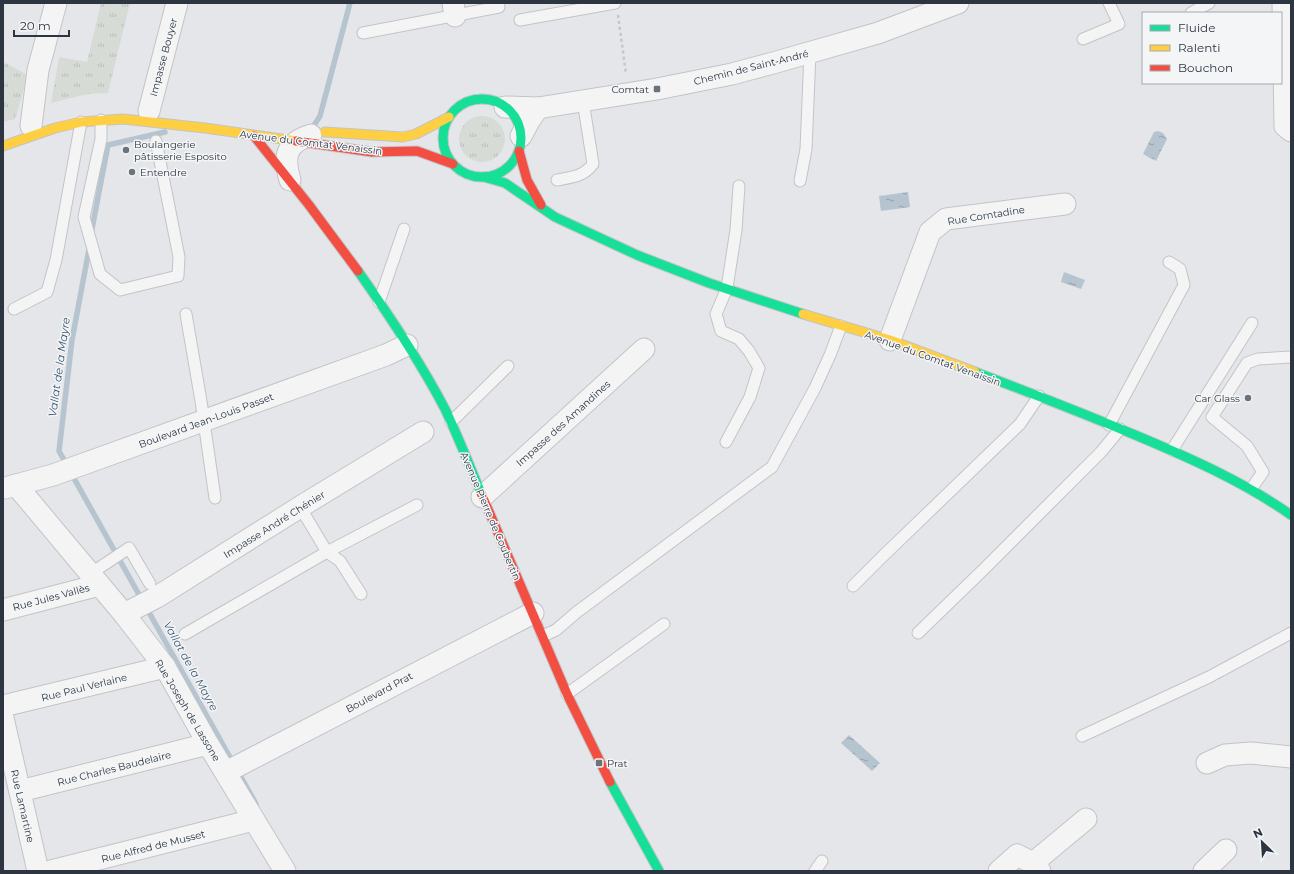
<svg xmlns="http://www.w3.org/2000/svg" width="1294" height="874" font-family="Montserrat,sans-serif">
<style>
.grass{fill:url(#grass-tufts)}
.water{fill:url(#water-ripples)}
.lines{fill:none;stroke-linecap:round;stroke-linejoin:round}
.stream{stroke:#b6c4d0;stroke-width:5.5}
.lane-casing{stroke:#c3c4c7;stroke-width:13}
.street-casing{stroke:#c3c4c7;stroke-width:23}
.fast-casing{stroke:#c3c4c7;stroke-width:11}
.slow-casing{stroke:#c3c4c7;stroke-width:11}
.jam-casing{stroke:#c3c4c7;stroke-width:11}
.path{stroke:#c4c7c9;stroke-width:2.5;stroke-dasharray:3 3;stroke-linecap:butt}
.lane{stroke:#f4f4f5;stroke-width:11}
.street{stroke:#f4f4f5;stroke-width:21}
.fast{stroke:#16e098;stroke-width:9}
.slow{stroke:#ffcf43;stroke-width:9}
.jam{stroke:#f24e42;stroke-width:9}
.poi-dot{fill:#6d737b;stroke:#f3f5f7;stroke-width:1.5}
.labels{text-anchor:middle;stroke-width:3;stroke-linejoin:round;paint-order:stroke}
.street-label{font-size:10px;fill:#2d3540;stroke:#f3f5f7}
.poi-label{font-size:10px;fill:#2d3540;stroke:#f3f5f7;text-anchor:start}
.water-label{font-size:11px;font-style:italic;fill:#3a5671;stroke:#f3f5f7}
</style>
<defs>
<pattern id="grass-tufts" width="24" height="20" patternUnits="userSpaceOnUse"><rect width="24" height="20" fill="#d6dcd5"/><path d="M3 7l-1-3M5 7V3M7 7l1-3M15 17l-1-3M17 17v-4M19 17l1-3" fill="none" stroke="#b8bdb8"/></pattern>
<pattern id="water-ripples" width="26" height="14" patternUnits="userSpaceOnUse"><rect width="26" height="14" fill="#b6c4d0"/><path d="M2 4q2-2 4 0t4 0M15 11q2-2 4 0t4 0" fill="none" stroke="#94a0aa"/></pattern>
</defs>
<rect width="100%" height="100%" fill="#e4e6e9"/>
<g class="grass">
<path d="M 101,3 L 130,3 L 108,93 L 88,94 L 51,103 L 59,57 L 87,62 Z"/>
<path d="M 5,63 L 28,75 L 15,119 L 3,122 L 3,70 Z"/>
<circle cx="482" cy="139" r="23"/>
</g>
<g class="water">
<path d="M 1158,131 L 1163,133 L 1167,139 L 1156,161 L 1143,154 L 1154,132 Z"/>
<path d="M 908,192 L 910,207 L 881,211 L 879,196 Z"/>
<path d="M 1064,272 L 1085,280 L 1081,289 L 1061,282 Z"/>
<path d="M 849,735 L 880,763 L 872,771 L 841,743 Z"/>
</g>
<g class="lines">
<g class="stream">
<path d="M 311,130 L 320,116 L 350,3"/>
<path d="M 91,234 L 108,145 L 165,132"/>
<path d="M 67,465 L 59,451 L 72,340 L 90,244"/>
<path d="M 71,473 L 142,600"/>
<path d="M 146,607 L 256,804"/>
</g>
<g class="lane-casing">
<g id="lane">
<path d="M 1191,13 L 1209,3"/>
<path d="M 520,20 L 615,3"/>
<path d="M 363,33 L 499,7"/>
<path d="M 1083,39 L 1119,24 L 1109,3"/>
<path d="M 101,120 L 101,139 L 84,217 L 100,274 L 120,290 L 178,276 L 179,257 L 156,141"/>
<path d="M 557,180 C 572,177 583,177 593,164 L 583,101"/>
<path d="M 800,181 L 806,149 L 810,53"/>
<path d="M 379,302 L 404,229"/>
<path d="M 14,309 L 47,292 L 56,260 L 81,122"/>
<path d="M 186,314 L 201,401 L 215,498"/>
<path d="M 451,422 L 508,366"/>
<path d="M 1109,425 L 1184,285 L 1180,269 L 1169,262"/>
<path d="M 726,442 L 750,397 L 759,368 L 749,351 L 739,339 L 721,331 L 716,314 L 727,288 L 736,230 L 739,186"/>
<path d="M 1172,450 L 1252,323"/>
<path d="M 1251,489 L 1263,472 L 1247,446 L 1212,417 L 1247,363 L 1258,359 L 1291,357"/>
<path d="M 90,574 L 129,548 L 150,584"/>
<path d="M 853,586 L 882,557 L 1020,424 L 1039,396"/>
<path d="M 361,594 L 340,561 L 327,552 L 417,505"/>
<path d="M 918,633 L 984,569 L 1101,452 L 1120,429"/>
<path d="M 185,634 L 327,552 L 300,507"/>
<path d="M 543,636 L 556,630 L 577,612 L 772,467 L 815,388 L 830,355 L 841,326"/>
<path d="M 567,694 L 664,624"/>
<path d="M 1082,736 L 1209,677 L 1291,633"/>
<path d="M 815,871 L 822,861"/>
</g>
</g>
<g class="street-casing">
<g id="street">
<path d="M 453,3 L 455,16"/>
<path d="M 1283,3 L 1285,126 L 1291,131"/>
<path d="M 505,107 L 538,108 L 657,89 L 732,74 L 773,63 L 878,33 L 958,3"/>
<path d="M 149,111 L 177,3"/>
<path d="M 31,126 L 38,70 L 56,3"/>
<path d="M 521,136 L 529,121 L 538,108"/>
<path d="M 290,180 C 283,156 286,143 311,135"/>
<path d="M 890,340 L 930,232 L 946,219 L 1065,204"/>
<path d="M 16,485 L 124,614 L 165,667 L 208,744 L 285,871"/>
<path d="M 5,488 L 53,475 L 386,355 L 407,345"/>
<path d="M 482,497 L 644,349"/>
<path d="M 3,610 L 99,585"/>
<path d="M 124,614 L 157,597 L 300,507 L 423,432"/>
<path d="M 3,706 L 165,667"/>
<path d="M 3,718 L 38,871"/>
<path d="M 1207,763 L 1225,755 L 1251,753 L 1291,757"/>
<path d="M 226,772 L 533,613"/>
<path d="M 20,791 L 208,744"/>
<path d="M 1033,863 L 1086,819"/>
<path d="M 51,871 L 254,820"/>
<path d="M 999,871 L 1017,855 L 1033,863 L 1040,871"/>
<path d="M 1204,871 L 1226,850"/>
</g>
</g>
<g class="fast-casing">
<g id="fast">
<circle cx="482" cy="138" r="39"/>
<path d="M 484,177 L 505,183 L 555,217 L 637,255 L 709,283 L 803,314"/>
<path d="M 358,271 C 389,315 420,361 445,409 C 458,436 469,465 481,493"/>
<path d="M 975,372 C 1031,393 1085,414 1140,437 C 1192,459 1244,482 1291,515"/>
<path d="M 610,782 L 659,871"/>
</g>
</g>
<g class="slow-casing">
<g id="slow">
<path d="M 325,132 L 403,137 L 416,134 L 449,117"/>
<path d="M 3,146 L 55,128 L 81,122 L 123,119 L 205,128 L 296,141"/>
<path d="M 803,314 L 890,340 L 975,372"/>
</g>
</g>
<g class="jam-casing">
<g id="jam">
<path d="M 254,136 L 309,205 L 358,271"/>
<path d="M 296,141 L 372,152 L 417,151 L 453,164"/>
<path d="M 519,151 L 527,180 L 541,205"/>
<path d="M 481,493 L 567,694 L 610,782"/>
</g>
</g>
<path class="path" d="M 618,15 L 626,74"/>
<use href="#lane" class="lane"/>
<use href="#street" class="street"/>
<use href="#fast" class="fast"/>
<use href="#slow" class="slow"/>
<use href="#jam" class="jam"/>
</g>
<g class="poi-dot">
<rect x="653" y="85" width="8" height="8" rx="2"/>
<circle cx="126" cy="150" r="4"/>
<circle cx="132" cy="172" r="4"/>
<circle cx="1248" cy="398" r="4"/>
<rect x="595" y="759" width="8" height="8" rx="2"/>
</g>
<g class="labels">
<g class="street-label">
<text transform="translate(163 57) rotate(-75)" y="4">Impasse Bouyer</text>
<text transform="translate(751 67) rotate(-14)" y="4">Chemin de Saint-André</text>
<text transform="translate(311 142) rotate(7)" y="4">Avenue du Comtat Venaissin</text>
<text transform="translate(986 215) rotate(-9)" y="4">Rue Comtadine</text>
<text transform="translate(933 358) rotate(20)" y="4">Avenue du Comtat Venaissin</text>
<text transform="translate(206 420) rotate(-20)" y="4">Boulevard Jean-Louis Passet</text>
<text transform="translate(563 423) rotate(-42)" y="4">Impasse des Amandines</text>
<text transform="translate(491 516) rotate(67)" y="4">Avenue Pierre de Coubertin</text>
<text transform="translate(274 524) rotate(-32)" y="4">Impasse André Chénier</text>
<text transform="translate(51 597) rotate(-15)" y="4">Rue Jules Vallès</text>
<text transform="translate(84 687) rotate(-14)" y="4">Rue Paul Verlaine</text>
<text transform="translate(379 692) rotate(-28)" y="4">Boulevard Prat</text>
<text transform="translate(188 710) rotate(59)" y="4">Rue Joseph de Lassone</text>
<text transform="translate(114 768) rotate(-14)" y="4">Rue Charles Baudelaire</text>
<text transform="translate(23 806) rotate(77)" y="4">Rue Lamartine</text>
<text transform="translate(153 846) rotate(-14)" y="4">Rue Alfred de Musset</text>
</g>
<g class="poi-label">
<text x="649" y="93" text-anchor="end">Comtat</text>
<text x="134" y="148">Boulangerie<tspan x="134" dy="12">pâtisserie Esposito</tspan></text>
<text x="140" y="176">Entendre</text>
<text x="1240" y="402" text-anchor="end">Car Glass</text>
<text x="607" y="767">Prat</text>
</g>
<g class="water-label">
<text transform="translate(59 367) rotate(-82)" y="4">Vallat de la Mayre</text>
<text transform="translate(191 666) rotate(61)" y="4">Vallat de la Mayre</text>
</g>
</g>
<rect width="1294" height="874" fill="none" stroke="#2d3540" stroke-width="8"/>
<rect x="1142" y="12" width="140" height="72" fill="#f3f5f7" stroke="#a4a8ae"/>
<rect x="1150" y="25" width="20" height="6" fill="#16e098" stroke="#a4a8ae"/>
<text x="1178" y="32" font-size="12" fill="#2d3540">Fluide</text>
<rect x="1150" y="45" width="20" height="6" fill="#ffcf43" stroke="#a4a8ae"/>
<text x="1178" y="52" font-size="12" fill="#2d3540">Ralenti</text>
<rect x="1150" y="65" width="20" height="6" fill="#f24e42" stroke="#a4a8ae"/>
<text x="1178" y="72" font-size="12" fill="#2d3540">Bouchon</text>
<g transform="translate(1262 842) rotate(335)" stroke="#f3f5f7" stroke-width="3" paint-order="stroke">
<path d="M0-3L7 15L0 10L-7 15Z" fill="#2d3540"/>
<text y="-6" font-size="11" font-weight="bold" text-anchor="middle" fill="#2d3540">N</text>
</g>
<path d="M14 30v6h55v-6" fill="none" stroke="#2d3540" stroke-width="2"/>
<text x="20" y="30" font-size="12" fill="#2d3540" stroke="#f3f5f7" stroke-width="3" paint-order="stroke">20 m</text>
</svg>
